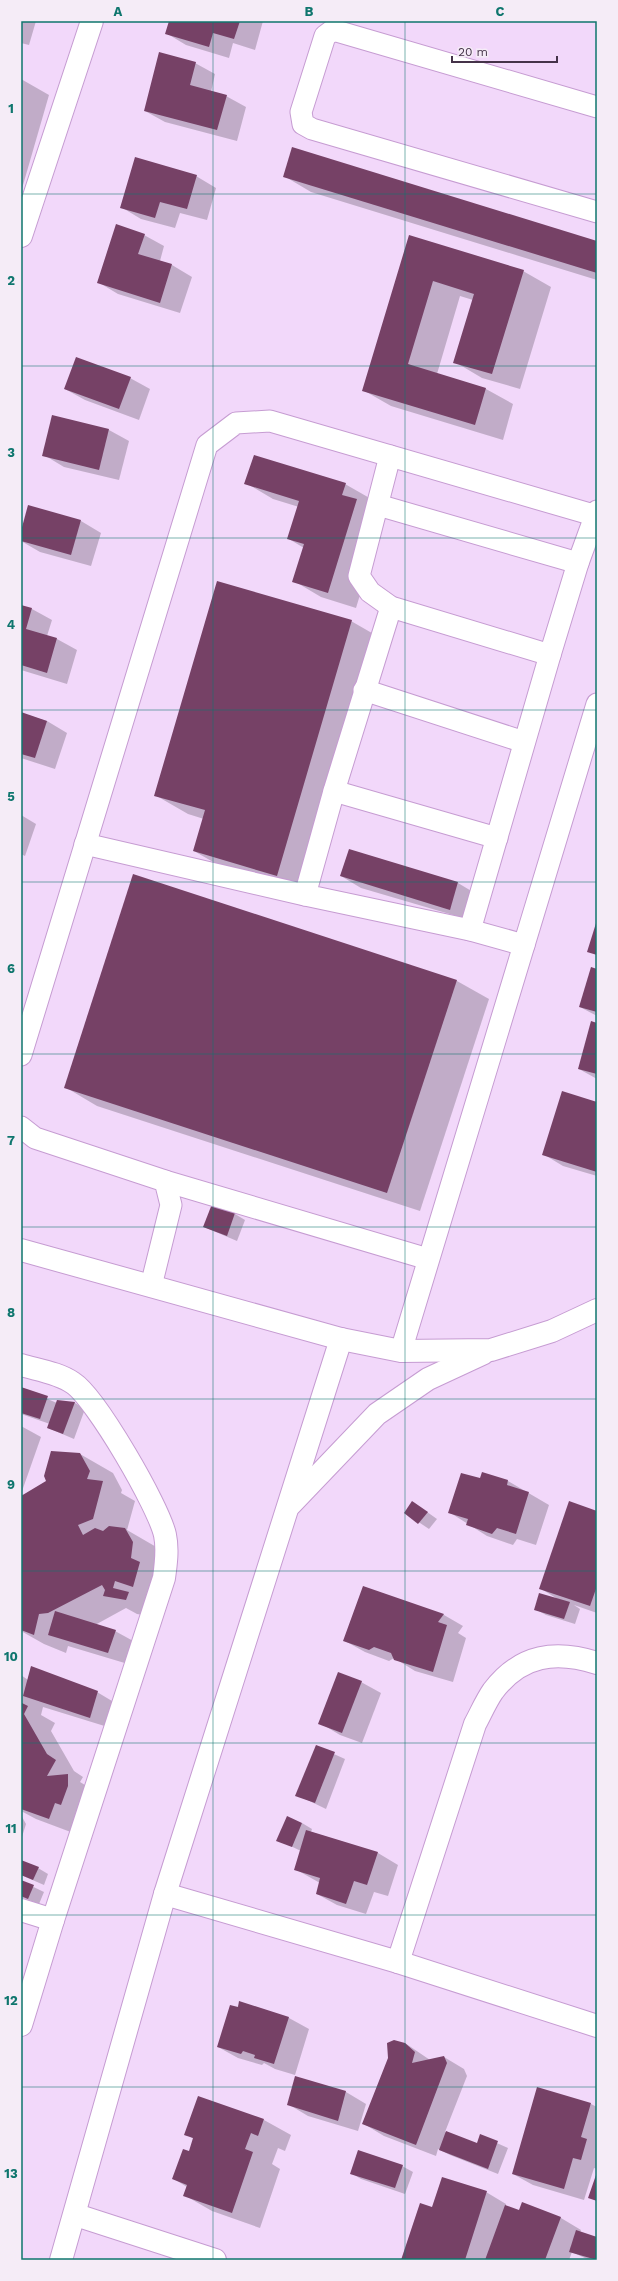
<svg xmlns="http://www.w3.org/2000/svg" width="618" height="2281" font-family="'Work Sans',sans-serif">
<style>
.shadow{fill:#0003}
.building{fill:#764166}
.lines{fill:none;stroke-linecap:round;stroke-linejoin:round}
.service-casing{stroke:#c69cd2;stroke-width:23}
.minor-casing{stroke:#c69cd2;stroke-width:24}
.service{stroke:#fff;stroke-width:21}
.minor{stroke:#fff;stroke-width:22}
.grid{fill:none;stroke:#0f766e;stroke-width:1;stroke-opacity:0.55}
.neatline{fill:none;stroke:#0f766e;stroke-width:1.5}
.grid-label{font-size:13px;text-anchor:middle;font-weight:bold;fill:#0f766e}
</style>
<rect width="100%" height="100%" fill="#f2d8fa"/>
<g class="shadow">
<path d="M 21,21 L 36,21 L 29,45 L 21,43 Z"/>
<path d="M 170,21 L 263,21 L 255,50 L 233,43 L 229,58 L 186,45 L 166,33 Z"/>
<path d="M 195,63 L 215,74 L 211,92 L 226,96 L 246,107 L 237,141 L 165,122 L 145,111 Z"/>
<path d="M 21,79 L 49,95 L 21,192 Z"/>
<path d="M 196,176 L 216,188 L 207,220 L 180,213 L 175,228 L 141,219 L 121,207 Z"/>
<path d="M 284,176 L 597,242 L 597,280 L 311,192 Z"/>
<path d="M 144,235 L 164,246 L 160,261 L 172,265 L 192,277 L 180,313 L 118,294 L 98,282 Z"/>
<path d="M 410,237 L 523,271 L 551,287 L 520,389 L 482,378 L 455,362 L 473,300 L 460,296 L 437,374 L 486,389 L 513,404 L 503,440 L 391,406 L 363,390 Z"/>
<path d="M 130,378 L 150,389 L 139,420 L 85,400 L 65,389 Z"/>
<path d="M 53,416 L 109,430 L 129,441 L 119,480 L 64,467 L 44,455 Z"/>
<path d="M 246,483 L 345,484 L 373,500 L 384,516 L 356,608 L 321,597 L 294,581 L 304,548 L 289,539 L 299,507 L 273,499 Z"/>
<path d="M 81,521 L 101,533 L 91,566 L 40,552 L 21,541 L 21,535 Z"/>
<path d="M 21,606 L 32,609 L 52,620 L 47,636 L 57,639 L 77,650 L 67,684 L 21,670 Z"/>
<path d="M 351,621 L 384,640 L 309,894 L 227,870 L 194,851 L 204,819 L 188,814 L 155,795 Z"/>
<path d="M 21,713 L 47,721 L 67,733 L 55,769 L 21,758 Z"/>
<path d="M 21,815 L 36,824 L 25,856 L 21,854 Z"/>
<path d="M 350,850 L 458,883 L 478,895 L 470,920 L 361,888 L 341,876 Z"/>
<path d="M 597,970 L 597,1016 L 580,1007 Z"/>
<path d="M 457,981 L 489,999 L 420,1211 L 97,1106 L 65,1087 Z"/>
<path d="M 597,1024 L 597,1079 L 579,1069 Z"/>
<path d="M 597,1103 L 597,1176 L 563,1166 L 543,1154 Z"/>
<path d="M 235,1214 L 245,1220 L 237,1241 L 204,1227 Z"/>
<path d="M 21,1388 L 57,1403 L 75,1403 L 85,1409 L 74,1439 L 48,1428 L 50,1424 L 21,1414 Z"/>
<path d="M 21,1426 L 41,1437 L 21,1494 Z"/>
<path d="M 80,1454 L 113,1473 L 122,1490 L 121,1493 L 135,1501 L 127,1530 L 158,1548 L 159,1618 L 137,1614 L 126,1608 L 95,1625 L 115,1631 L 135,1642 L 128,1664 L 68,1646 L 66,1653 L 44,1644 L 21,1631 L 21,1497 L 47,1482 Z"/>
<path d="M 480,1480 L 508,1481 L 549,1505 L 536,1545 L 517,1539 L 513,1545 L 487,1536 L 449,1512 Z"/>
<path d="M 413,1502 L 437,1519 L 429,1529 L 405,1513 Z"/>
<path d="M 597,1512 L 597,1613 L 574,1605 L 580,1609 L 575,1624 L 546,1615 L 535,1609 L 559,1600 L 540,1588 Z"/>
<path d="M 364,1587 L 444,1615 L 463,1626 L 458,1633 L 466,1638 L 453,1682 L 415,1671 L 394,1658 L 389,1661 L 365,1652 L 345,1641 Z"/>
<path d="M 21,1675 L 28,1680 L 97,1692 L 117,1704 L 111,1728 L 43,1707 L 41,1715 L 55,1723 L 51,1731 L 74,1771 L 83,1777 L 80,1782 L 95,1791 L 76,1834 L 36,1819 L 21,1811 Z"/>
<path d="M 361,1682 L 381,1693 L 362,1743 L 340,1735 L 320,1723 Z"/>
<path d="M 316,1746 L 345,1759 L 326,1809 L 297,1795 Z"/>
<path d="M 21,1815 L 26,1824 L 21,1840 Z"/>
<path d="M 302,1823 L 312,1829 L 311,1832 L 378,1853 L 398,1865 L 388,1896 L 374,1892 L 366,1914 L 337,1905 L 317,1894 L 320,1883 L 295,1869 L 301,1851 L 278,1840 Z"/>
<path d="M 21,1864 L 38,1868 L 48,1874 L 44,1885 L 21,1875 Z"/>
<path d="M 21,1881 L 44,1892 L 39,1904 L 21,1897 Z"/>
<path d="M 240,2002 L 289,2018 L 309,2029 L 295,2075 L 275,2069 L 264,2063 L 262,2065 L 238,2058 L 218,2047 Z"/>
<path d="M 405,2043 L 430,2060 L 444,2057 L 464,2069 L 467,2076 L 445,2132 L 478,2144 L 481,2136 L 508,2148 L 498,2174 L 450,2155 L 438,2149 L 436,2156 L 384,2136 L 364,2124 Z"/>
<path d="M 296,2078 L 346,2092 L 366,2104 L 358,2131 L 308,2116 L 288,2104 Z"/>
<path d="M 591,2104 L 597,2107 L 597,2169 L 594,2168 L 584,2200 L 533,2185 L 513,2174 Z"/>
<path d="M 264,2120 L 291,2135 L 285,2151 L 278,2148 L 272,2164 L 280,2169 L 260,2228 L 212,2211 L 184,2195 L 187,2187 L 174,2179 L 190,2152 L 194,2139 L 186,2134 Z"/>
<path d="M 402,2166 L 413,2172 L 405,2194 L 361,2179 L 351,2173 Z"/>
<path d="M 486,2192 L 506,2204 L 506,2207 L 520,2212 L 522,2204 L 561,2218 L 581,2230 L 580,2233 L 597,2238 L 597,2260 L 589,2260 L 572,2252 L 569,2260 L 402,2260 L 433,2208 Z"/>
</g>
<g class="building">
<path d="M 169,21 L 240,21 L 234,39 L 213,33 L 209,47 L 165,34 Z"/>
<path d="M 159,52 L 196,62 L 190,85 L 227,95 L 217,130 L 144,111 Z"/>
<path d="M 292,147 L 597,241 L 597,273 L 283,177 Z"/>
<path d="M 135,157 L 197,175 L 187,209 L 160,202 L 155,218 L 120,208 Z"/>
<path d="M 116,224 L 145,234 L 138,254 L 172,264 L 160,303 L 97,283 Z"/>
<path d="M 409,235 L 524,270 L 492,374 L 453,363 L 474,294 L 433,281 L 408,364 L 486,388 L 475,425 L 362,391 Z"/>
<path d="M 76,357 L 131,377 L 119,409 L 64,389 Z"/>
<path d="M 52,415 L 109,429 L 99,470 L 42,456 Z"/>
<path d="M 254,455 L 346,483 L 342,495 L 357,499 L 328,593 L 292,582 L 304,544 L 287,539 L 299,501 L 244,484 Z"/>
<path d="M 28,505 L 81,520 L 71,555 L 21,541 L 21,531 Z"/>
<path d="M 217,581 L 352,620 L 277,876 L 193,851 L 205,810 L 154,796 Z"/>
<path d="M 21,605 L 32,608 L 26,629 L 57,638 L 47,673 L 21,665 Z"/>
<path d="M 21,712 L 47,721 L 35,758 L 21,754 Z"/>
<path d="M 349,849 L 458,882 L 450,910 L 340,876 Z"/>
<path d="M 133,874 L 457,980 L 387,1193 L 64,1088 Z"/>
<path d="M 597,920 L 597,955 L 587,952 Z"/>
<path d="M 591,967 L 597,969 L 597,1012 L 579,1007 Z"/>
<path d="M 591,1021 L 597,1023 L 597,1074 L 578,1069 Z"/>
<path d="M 562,1091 L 597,1102 L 597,1172 L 542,1155 Z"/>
<path d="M 212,1204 L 235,1213 L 227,1236 L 203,1227 Z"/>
<path d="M 21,1387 L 48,1396 L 40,1419 L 21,1413 Z"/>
<path d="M 57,1400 L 75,1402 L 63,1434 L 47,1428 Z"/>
<path d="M 51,1451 L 80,1453 L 90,1471 L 87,1479 L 103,1481 L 93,1519 L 78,1525 L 83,1535 L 95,1528 L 103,1531 L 109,1526 L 125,1528 L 133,1542 L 131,1558 L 140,1562 L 133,1587 L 115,1581 L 113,1588 L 129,1592 L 126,1600 L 103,1596 L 105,1590 L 102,1585 L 48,1613 L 39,1614 L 34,1635 L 21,1630 L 21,1496 L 46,1481 L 44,1476 Z"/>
<path d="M 482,1472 L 508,1480 L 507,1485 L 529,1492 L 516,1534 L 497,1528 L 492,1534 L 466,1525 L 468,1519 L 448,1513 L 461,1473 L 480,1478 Z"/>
<path d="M 412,1501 L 428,1512 L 418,1524 L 404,1513 Z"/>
<path d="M 569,1501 L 597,1511 L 597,1586 L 590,1606 L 539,1589 Z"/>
<path d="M 363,1586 L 444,1614 L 438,1622 L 447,1625 L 433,1672 L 394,1660 L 391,1653 L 374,1647 L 369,1650 L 343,1641 Z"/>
<path d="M 539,1593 L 570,1602 L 564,1619 L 534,1610 Z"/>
<path d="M 55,1611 L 116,1630 L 108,1653 L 48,1635 Z"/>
<path d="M 31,1666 L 98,1691 L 90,1718 L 23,1696 Z"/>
<path d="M 338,1672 L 362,1681 L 342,1733 L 318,1724 Z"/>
<path d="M 22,1703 L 28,1706 L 24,1714 L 47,1754 L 56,1760 L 47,1776 L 68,1774 L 68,1786 L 61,1805 L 55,1803 L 49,1819 L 21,1809 Z"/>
<path d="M 316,1745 L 335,1752 L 315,1803 L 295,1796 Z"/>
<path d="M 287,1816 L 302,1823 L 292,1847 L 276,1841 Z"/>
<path d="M 306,1830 L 378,1852 L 367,1885 L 354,1881 L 346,1904 L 316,1894 L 320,1878 L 294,1870 Z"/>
<path d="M 21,1860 L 39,1867 L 33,1880 L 21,1875 Z"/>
<path d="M 21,1880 L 34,1885 L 28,1899 L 21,1896 Z"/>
<path d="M 239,2001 L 289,2017 L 274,2064 L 254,2058 L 255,2055 L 243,2051 L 241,2054 L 217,2047 L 230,2005 L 238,2007 Z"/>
<path d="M 394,2040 L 405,2043 L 415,2052 L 412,2063 L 444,2056 L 447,2063 L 416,2145 L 362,2124 L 388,2058 L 387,2043 Z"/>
<path d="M 295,2076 L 346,2091 L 338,2121 L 287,2105 Z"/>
<path d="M 537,2087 L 591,2103 L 581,2137 L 587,2139 L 581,2160 L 573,2158 L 564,2189 L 512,2174 Z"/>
<path d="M 198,2096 L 264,2119 L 258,2136 L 251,2133 L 245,2149 L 253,2152 L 232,2213 L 183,2196 L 187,2185 L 172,2179 L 183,2149 L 189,2151 L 193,2138 L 184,2135 Z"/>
<path d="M 446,2131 L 477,2143 L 480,2134 L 498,2141 L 488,2169 L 439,2150 Z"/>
<path d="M 358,2150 L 403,2165 L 395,2188 L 350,2174 Z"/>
<path d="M 596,2175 L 597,2176 L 597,2201 L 588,2198 Z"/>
<path d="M 442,2177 L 487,2191 L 465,2260 L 401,2260 L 420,2203 L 432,2207 Z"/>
<path d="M 522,2202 L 561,2217 L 545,2260 L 485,2260 L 505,2205 L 519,2210 Z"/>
<path d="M 576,2230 L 597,2237 L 597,2260 L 569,2252 Z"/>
</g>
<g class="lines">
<g class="service-casing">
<g id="service">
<path d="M 597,107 L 333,30 L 325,36 L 301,112 L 303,124 L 312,129 L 597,212"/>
<path d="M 390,456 L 359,576 L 370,592 L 391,607 L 550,655"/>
<path d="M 378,505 L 578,563"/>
<path d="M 391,607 L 334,791 L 305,895 L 470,930 L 524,945"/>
<path d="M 364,690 L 524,742"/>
<path d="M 334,791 L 497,838"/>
<path d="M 85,844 L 305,895"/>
<path d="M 470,930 L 550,655 L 578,563 L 597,511"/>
<path d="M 21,1055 L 207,445 L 236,423 L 270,421 L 597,516"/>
<path d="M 21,1127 L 35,1138 L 165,1181 L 171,1205 L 151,1286"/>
<path d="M 165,1181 L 428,1259"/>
<path d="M 401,1351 L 597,704"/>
</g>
</g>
<g class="minor-casing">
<g id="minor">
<path d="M 21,236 L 92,21"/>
<path d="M 21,1250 L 341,1339 L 401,1351 L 491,1350 L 552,1331 L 597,1310"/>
<path d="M 21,1365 C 38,1370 59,1373 73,1383 C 96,1398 159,1507 165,1535 C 168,1549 166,1564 164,1578 L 53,1920 L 21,2025"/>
<path d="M 291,1504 L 377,1414 L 428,1379 L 484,1353"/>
<path d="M 165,1894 L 398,1962 L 597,2026"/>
<path d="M 21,1910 L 53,1920"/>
<path d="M 398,1962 L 475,1724 C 481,1713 486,1701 493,1691 C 521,1654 556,1650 597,1663"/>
<path d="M 76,2215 L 215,2260"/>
<path d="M 61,2260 L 165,1894 L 341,1339"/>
</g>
</g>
<use href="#service" class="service"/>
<use href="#minor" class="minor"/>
</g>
<path class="grid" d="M 213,21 L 213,2260M 405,21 L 405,2260M 21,194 L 597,194M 21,366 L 597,366M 21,538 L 597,538M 21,710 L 597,710M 21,882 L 597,882M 21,1054 L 597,1054M 21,1227 L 597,1227M 21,1399 L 597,1399M 21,1571 L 597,1571M 21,1743 L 597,1743M 21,1915 L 597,1915M 21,2087 L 597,2087"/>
<rect width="618" height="2281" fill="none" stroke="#f5ecf7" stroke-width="44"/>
<path d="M452 56v6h105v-6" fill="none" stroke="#453349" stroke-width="2"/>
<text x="458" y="56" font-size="12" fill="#453349" stroke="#f5ecf7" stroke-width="3" paint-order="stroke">20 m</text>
<rect x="22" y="22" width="574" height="2237" class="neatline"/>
<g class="grid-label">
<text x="118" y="16">A</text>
<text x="309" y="16">B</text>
<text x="500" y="16">C</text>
<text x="11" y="113">1</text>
<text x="11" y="285">2</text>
<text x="11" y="457">3</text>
<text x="11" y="629">4</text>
<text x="11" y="801">5</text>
<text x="11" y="973">6</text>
<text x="11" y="1145">7</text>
<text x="11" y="1317">8</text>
<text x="11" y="1489">9</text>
<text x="11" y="1661">10</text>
<text x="11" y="1833">11</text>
<text x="11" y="2005">12</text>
<text x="11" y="2178">13</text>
</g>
</svg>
